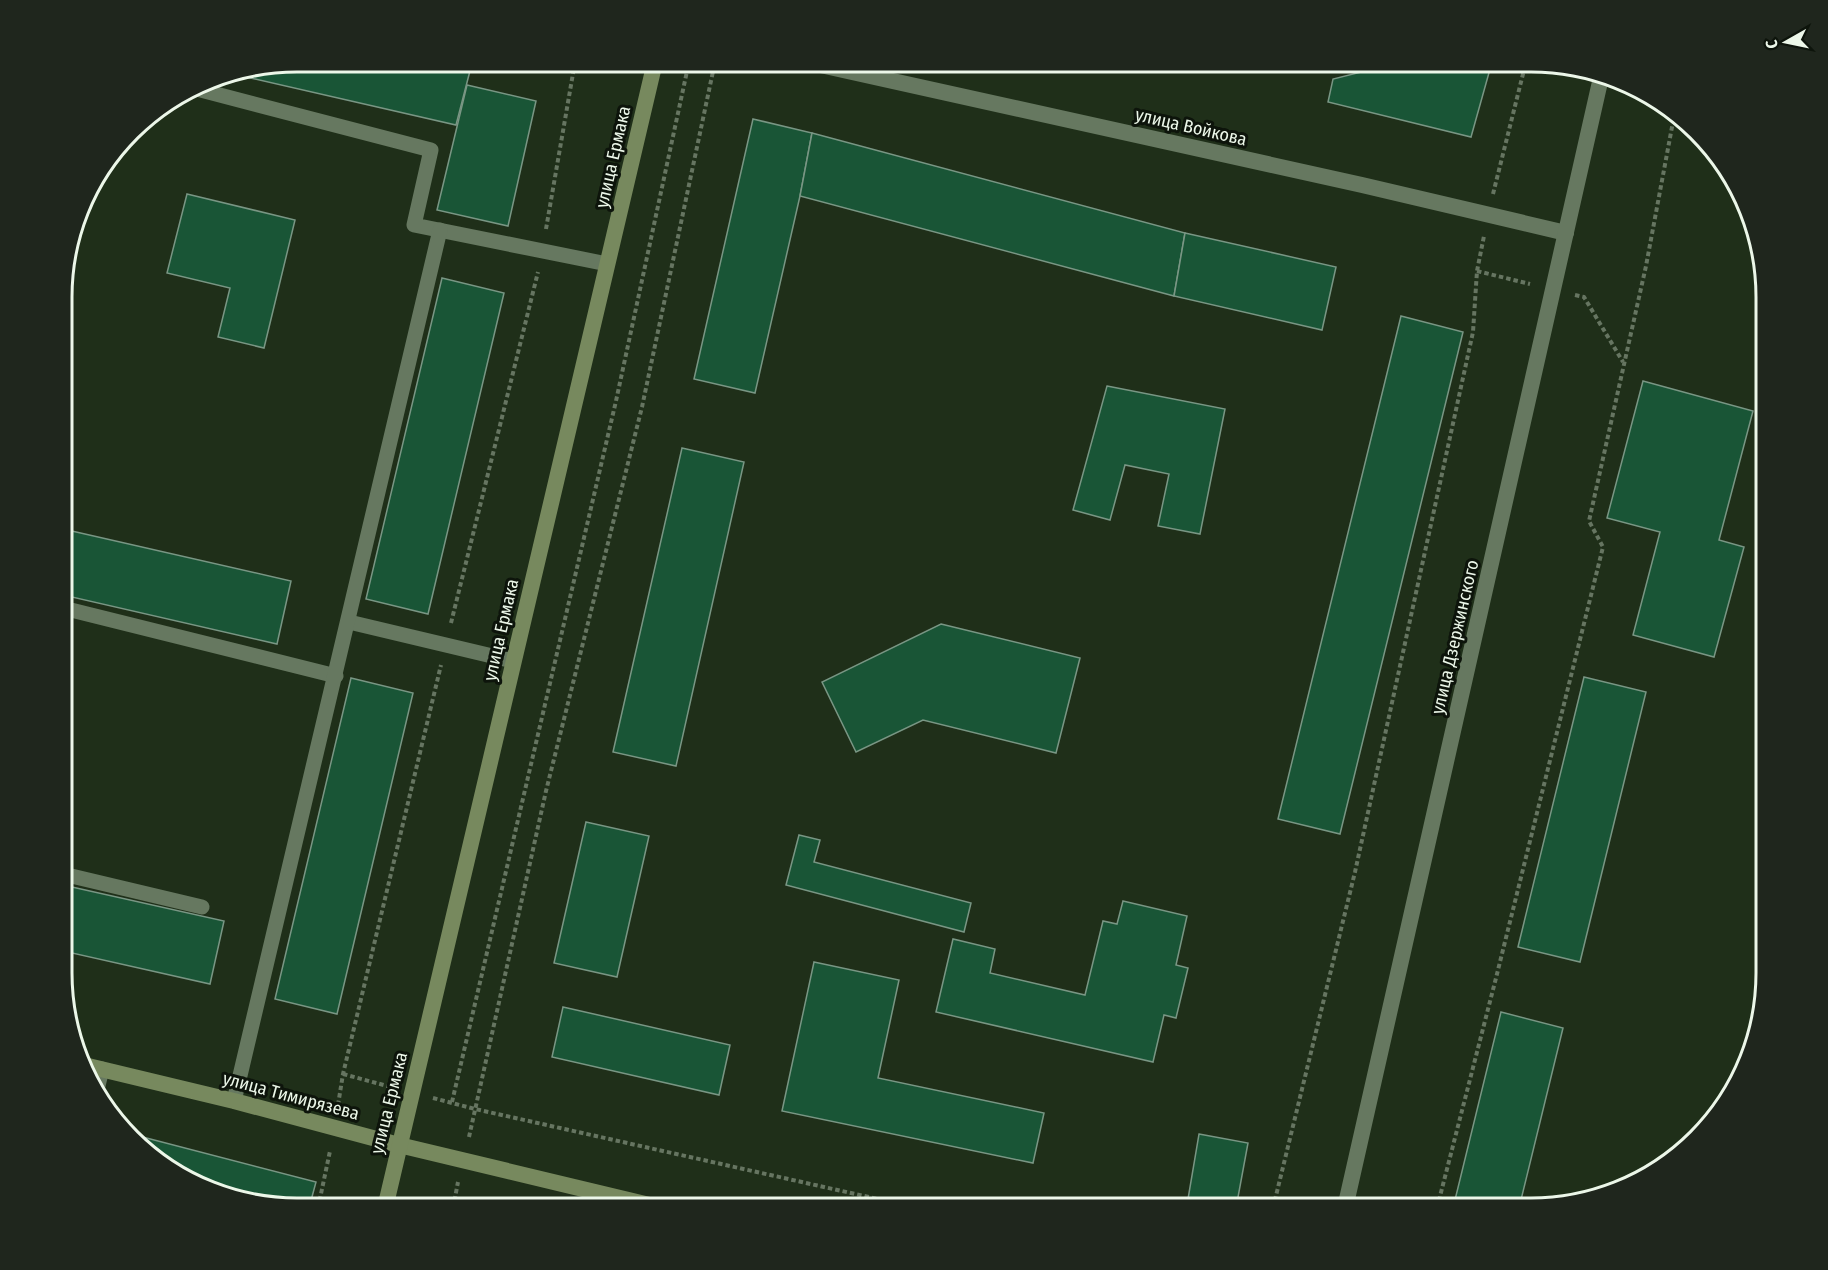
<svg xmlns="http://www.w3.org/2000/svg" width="1828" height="1270" font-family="'Fira Sans Condensed',sans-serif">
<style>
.building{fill:#195536;stroke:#799684;stroke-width:1.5}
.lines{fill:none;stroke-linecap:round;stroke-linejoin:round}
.path{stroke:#667561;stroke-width:4;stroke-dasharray:4.5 3;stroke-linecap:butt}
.service{stroke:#667860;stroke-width:15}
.minor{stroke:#667860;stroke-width:16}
.tertiary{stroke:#667860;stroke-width:16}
.secondary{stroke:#77895e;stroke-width:16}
.labels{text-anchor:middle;stroke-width:6;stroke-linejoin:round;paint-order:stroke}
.street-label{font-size:18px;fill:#ecf7e9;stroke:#0d140b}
.rim{fill:none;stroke:#ecf7e9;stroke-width:3}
</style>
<rect width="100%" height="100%" fill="#1f2f19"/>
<g class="building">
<path d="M 297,62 L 465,62 L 472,63 L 456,125 L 233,74 Z"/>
<path d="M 1401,62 L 1492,62 L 1471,137 L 1328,102 L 1333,79 Z"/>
<path d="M 467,85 L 536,101 L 508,226 L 437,210 Z"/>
<path d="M 753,119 L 812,133 L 800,196 L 755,393 L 694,379 Z"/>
<path d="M 812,133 L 1185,233 L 1174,296 L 800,196 Z"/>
<path d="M 1719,161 L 1728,172 L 1717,169 Z"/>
<path d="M 90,187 L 87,203 L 83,202 L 86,193 Z"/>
<path d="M 187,194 L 295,220 L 264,348 L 218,337 L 230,288 L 167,273 Z"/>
<path d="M 1185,233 L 1336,267 L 1322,330 L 1174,296 Z"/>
<path d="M 68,251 L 73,253 L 63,295 L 63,267 Z"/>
<path d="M 442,278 L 504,293 L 428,614 L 366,599 Z"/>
<path d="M 1401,316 L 1463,332 L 1340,834 L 1278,819 Z"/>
<path d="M 1643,381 L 1753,411 L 1719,540 L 1744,547 L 1714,657 L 1633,635 L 1660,532 L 1607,518 Z"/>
<path d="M 1107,386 L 1225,409 L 1200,534 L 1158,526 L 1169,474 L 1125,465 L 1110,520 L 1073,510 Z"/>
<path d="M 682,448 L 744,462 L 676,766 L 613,752 Z"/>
<path d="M 63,529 L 291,581 L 277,644 L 63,595 Z"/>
<path d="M 941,624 L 1080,658 L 1056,753 L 923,720 L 856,752 L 822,682 Z"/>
<path d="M 1584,677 L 1646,692 L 1580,962 L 1518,947 Z"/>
<path d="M 351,678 L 413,693 L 337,1014 L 275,999 Z"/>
<path d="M 586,822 L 649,836 L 617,977 L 554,963 Z"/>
<path d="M 799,835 L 820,840 L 814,862 L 971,903 L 964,932 L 786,885 Z"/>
<path d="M 63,885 L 224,921 L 210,984 L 63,951 Z"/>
<path d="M 1123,901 L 1187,916 L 1176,965 L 1188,968 L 1176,1018 L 1164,1015 L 1153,1062 L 936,1012 L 953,939 L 995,949 L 990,973 L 1085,995 L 1103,921 L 1117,924 Z"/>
<path d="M 814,962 L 899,980 L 878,1078 L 1044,1113 L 1033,1163 L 782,1111 Z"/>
<path d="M 563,1007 L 730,1045 L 719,1095 L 552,1057 Z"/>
<path d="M 1501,1012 L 1563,1028 L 1519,1208 L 1453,1208 Z"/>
<path d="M 1199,1134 L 1248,1143 L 1236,1208 L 1188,1199 Z"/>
<path d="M 135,1135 L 316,1182 L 309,1208 L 282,1208 L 221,1196 L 154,1160 L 134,1137 Z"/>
</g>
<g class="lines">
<g class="path">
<path d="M 1493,194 L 1526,62"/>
<path d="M 546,229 L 575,62"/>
<path d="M 1477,271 L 1530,284"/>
<path d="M 1575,295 L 1584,297 L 1623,362"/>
<path d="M 451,623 L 538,272"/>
<path d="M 343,1074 L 391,1087"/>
<path d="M 433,1098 L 475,1109 L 918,1208"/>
<path d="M 452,1102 L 616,401 L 689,62"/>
<path d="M 338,1105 L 343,1074 L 441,665"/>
<path d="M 469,1137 L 546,791 L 642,407 L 715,62"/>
<path d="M 318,1208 L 330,1151"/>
<path d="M 426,1208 L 426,1204"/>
<path d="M 453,1208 L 458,1182"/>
<path d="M 1273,1208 L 1355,872 L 1473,332 L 1477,271 L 1484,236"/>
<path d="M 1437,1208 L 1496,978 L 1603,547 L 1589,521 L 1646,266 L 1675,111"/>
</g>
<g class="service">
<path d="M 193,88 L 431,150 L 414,225 L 607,264"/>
<path d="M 63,608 L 336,676"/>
<path d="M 349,622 L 513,661"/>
<path d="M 63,874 L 202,907"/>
<path d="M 96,1094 L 102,1069"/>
<path d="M 234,1101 L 440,230"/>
</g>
<path class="minor" d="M 807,62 L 1362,185 L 1566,233"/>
<path class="tertiary" d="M 1345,1208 L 1602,73"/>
<g class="secondary">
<path d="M 84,1065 L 234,1101 L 399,1145 L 662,1208"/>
<path d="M 385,1208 L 655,62"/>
</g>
</g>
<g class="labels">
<g class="street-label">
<text transform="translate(1191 127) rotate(13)" y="6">улица Войкова</text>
<text transform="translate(613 157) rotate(-77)" y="6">улица Ермака</text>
<text transform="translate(501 630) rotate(-77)" y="6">улица Ермака</text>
<text transform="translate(1455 637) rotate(-77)" y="6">улица Дзержинского</text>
<text transform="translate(291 1096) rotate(15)" y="6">улица Тимирязева</text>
<text transform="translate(389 1103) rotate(-76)" y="6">улица Ермака</text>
</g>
</g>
<path d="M0 0H1828V1270H0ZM297 72H1531A225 225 0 0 1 1756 297V973A225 225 0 0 1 1531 1198H297A225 225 0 0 1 72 973V297A225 225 0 0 1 297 72Z" fill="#1f261d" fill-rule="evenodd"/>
<path class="rim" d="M297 72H1531A225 225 0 0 1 1756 297V973A225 225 0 0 1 1531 1198H297A225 225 0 0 1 72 973V297A225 225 0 0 1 297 72Z"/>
<g transform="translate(1786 42) rotate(261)" stroke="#0d140b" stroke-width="4.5" paint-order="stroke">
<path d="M0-4.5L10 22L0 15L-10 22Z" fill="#ecf7e9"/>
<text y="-9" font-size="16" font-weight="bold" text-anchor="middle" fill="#ecf7e9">С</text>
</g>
</svg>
